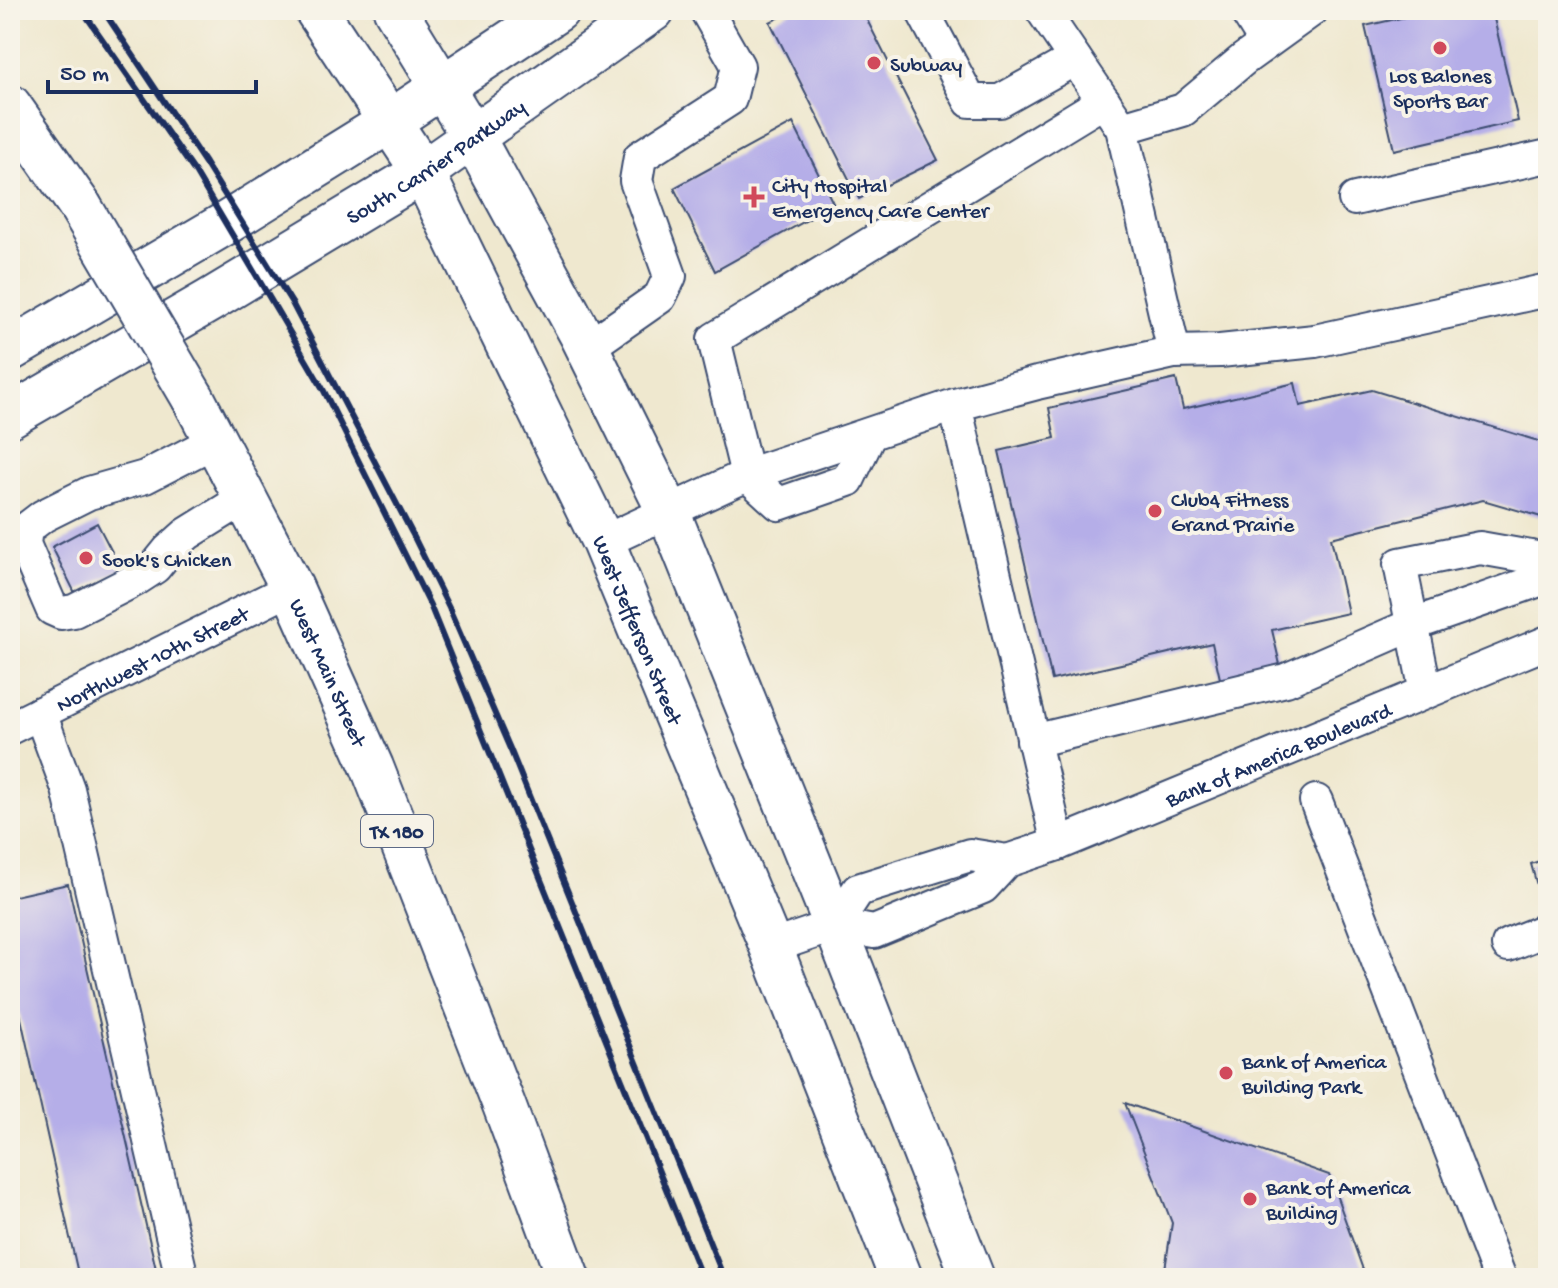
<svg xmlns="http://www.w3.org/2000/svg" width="1558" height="1288" font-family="'Gochi Hand',sans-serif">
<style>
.building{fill:#b5aee8}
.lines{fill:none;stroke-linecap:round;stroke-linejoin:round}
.minor-casing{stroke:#3b4b6f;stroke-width:36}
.major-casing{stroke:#3b4b6f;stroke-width:46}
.minor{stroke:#fff;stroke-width:32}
.major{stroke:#fff;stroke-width:42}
.rail{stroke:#1b2f5e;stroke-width:6}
.major-bridge-casing{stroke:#3b4b6f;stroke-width:46;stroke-linecap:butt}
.major-bridge{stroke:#fff;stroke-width:42}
.poi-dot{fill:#d1495b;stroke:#f7f3e8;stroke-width:3}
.labels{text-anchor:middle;stroke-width:8;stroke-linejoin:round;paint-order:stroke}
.shield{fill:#f7f3e8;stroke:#5d6a87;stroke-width:2}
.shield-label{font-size:20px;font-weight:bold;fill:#1b2f5e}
.poi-label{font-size:22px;fill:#1b2f5e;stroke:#f7f3e8;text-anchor:start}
.street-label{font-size:22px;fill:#1b2f5e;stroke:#f7f3e8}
</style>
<rect width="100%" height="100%" fill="#f7f3e8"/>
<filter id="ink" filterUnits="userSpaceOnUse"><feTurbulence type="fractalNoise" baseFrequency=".0125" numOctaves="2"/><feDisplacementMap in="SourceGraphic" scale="16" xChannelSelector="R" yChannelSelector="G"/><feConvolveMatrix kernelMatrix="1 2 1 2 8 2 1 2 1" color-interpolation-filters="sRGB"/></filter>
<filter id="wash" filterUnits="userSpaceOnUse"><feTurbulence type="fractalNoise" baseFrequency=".006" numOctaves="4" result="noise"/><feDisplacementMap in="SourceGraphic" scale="32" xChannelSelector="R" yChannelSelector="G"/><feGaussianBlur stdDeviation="1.8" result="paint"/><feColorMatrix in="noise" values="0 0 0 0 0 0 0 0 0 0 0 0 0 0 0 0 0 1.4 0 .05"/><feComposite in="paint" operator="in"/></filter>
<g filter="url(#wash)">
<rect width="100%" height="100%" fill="#efe8cf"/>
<g id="blocks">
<g class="building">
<path d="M 794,10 L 862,10 L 938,160 L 859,199 L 770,22 Z"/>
<path d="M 1436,10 L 1492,10 L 1518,121 L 1394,150 L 1365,26 Z"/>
<path d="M 793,123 L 834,205 L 715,271 L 674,188 Z"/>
<path d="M 1176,379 L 1183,409 L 1295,383 L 1300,406 L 1372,390 L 1548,444 L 1548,519 L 1483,500 L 1331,538 L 1348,613 L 1272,630 L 1281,669 L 1221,683 L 1212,643 L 1052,680 L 999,451 L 1055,438 L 1049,408 Z"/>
<path d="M 97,523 L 121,569 L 75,593 L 52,547 Z"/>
<path d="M 1548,858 L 1548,913 L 1545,914 L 1531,864 Z"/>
<path d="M 68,884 L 158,1278 L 79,1278 L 10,969 L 10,897 Z"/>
<path d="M 1125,1103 L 1329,1175 L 1366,1278 L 1170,1278 L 1164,1276 L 1172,1223 Z"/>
</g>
</g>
</g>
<g filter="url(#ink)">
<use href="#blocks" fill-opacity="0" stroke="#3b4b6f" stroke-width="2"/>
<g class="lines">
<g class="minor-casing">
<g id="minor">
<path d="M 922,10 L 970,101 L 1000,101 L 1075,59"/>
<path d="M 1042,10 L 1122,128 L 1174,352"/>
<path d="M 1246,11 L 1266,43"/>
<path d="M 1122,128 L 1183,110 L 1244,59 L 1312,10"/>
<path d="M 1355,199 L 1548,156"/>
<path d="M 587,348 L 660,297 L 670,276 L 636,181 L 640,157 L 730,99 L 738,66 L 706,10"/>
<path d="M 955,405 L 1058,844"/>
<path d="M 869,436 L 848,480 L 779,504 L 747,475 L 714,339 L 1104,101"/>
<path d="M 215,441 L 145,477 L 89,493 L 43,516 L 26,529 L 24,544 L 52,609 L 61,613 L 74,611 L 135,580 L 155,567 L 168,551 L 187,534 L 245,498"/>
<path d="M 603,542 L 747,475 L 955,405 L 1037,383 L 1174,352 L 1220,351 L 1315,341 L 1548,290"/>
<path d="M 1426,692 L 1400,564 L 1480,548 L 1548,560"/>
<path d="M 40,713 L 68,789 L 182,1278"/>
<path id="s1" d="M 10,728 L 292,588"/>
<path d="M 1033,741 L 1286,680 L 1414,624 L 1548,577"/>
<path d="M 1316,801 L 1500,1278"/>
<path d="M 835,925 L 858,890 L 970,855 L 1007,861"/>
<path d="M 1508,945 L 1548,929"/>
<path id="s2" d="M 771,947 L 835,925 L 874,932 L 983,887 L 1007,861 L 1058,844 L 1548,642"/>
</g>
</g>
<g class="major-casing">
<g id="major">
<path id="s3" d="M 316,10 L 423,172 L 603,542 L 771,947 L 901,1278"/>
<path d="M 395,10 L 473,137 L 581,335 L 669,513 L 835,925 L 973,1278"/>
<path d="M 10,106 L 80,206"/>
<path d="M 10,350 L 228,222 L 389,122 L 558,10"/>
<path id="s4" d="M 193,398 L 292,588 L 372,767 L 504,1105 L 568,1278"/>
<path id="s5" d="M 10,416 L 209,301 L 423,172 L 653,10"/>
</g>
</g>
<use href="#minor" class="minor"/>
<use href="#major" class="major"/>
<g class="rail">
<path d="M 82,10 L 195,172 L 278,312 L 323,389 L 430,605 L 702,1278"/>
<path d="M 103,10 L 205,163 L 292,303 L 412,533 L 449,608 L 511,751 L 724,1278"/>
</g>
<g class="major-bridge-casing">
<path id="major-bridge" d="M 80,206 L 193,398"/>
</g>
<use href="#major-bridge" class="major-bridge"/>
</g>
</g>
<g class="poi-dot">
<circle cx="1440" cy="48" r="8"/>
<circle cx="874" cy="63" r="8"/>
<path d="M750 185h8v8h8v8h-8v8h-8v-8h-8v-8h8z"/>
<circle cx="1155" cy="511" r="8"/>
<circle cx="86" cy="558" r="8"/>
<circle cx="1226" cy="1073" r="8"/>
<circle cx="1250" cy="1199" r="8"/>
</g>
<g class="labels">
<rect class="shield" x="361" y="815" width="72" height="32" rx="6"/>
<g class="shield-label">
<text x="397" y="838">TX 180</text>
</g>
<g class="poi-label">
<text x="890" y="71">Subway</text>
<text x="1440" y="82" text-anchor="middle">Los Balones<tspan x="1440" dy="25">Sports Bar</tspan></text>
<text x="772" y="192">City Hospital<tspan x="772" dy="25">Emergency Care Center</tspan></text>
<text x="1171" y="506">Club4 Fitness<tspan x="1171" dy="25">Grand Prairie</tspan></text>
<text x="102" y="566">Sook's Chicken</text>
<text x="1242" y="1068">Bank of America<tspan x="1242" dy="25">Building Park</tspan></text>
<text x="1266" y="1194">Bank of America<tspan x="1266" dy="25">Building</tspan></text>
</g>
<g class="street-label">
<text dy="8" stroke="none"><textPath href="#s5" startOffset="496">South Carrier Parkway</textPath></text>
<text dy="8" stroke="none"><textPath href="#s3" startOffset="700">West Jefferson Street</textPath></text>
<text dy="8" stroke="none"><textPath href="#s1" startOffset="158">Northwest 10th Street</textPath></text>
<text dy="8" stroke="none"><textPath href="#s4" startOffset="306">West Main Street</textPath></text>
<text dy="8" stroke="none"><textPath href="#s2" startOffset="552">Bank of America Boulevard</textPath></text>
</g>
</g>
<rect width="1558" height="1288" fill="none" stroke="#f7f3e8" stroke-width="40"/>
<path d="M48 80v12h208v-12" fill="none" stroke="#1b2f5e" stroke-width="4"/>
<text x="60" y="80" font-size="24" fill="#1b2f5e" stroke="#f7f3e8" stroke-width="6" paint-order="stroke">50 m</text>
</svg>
